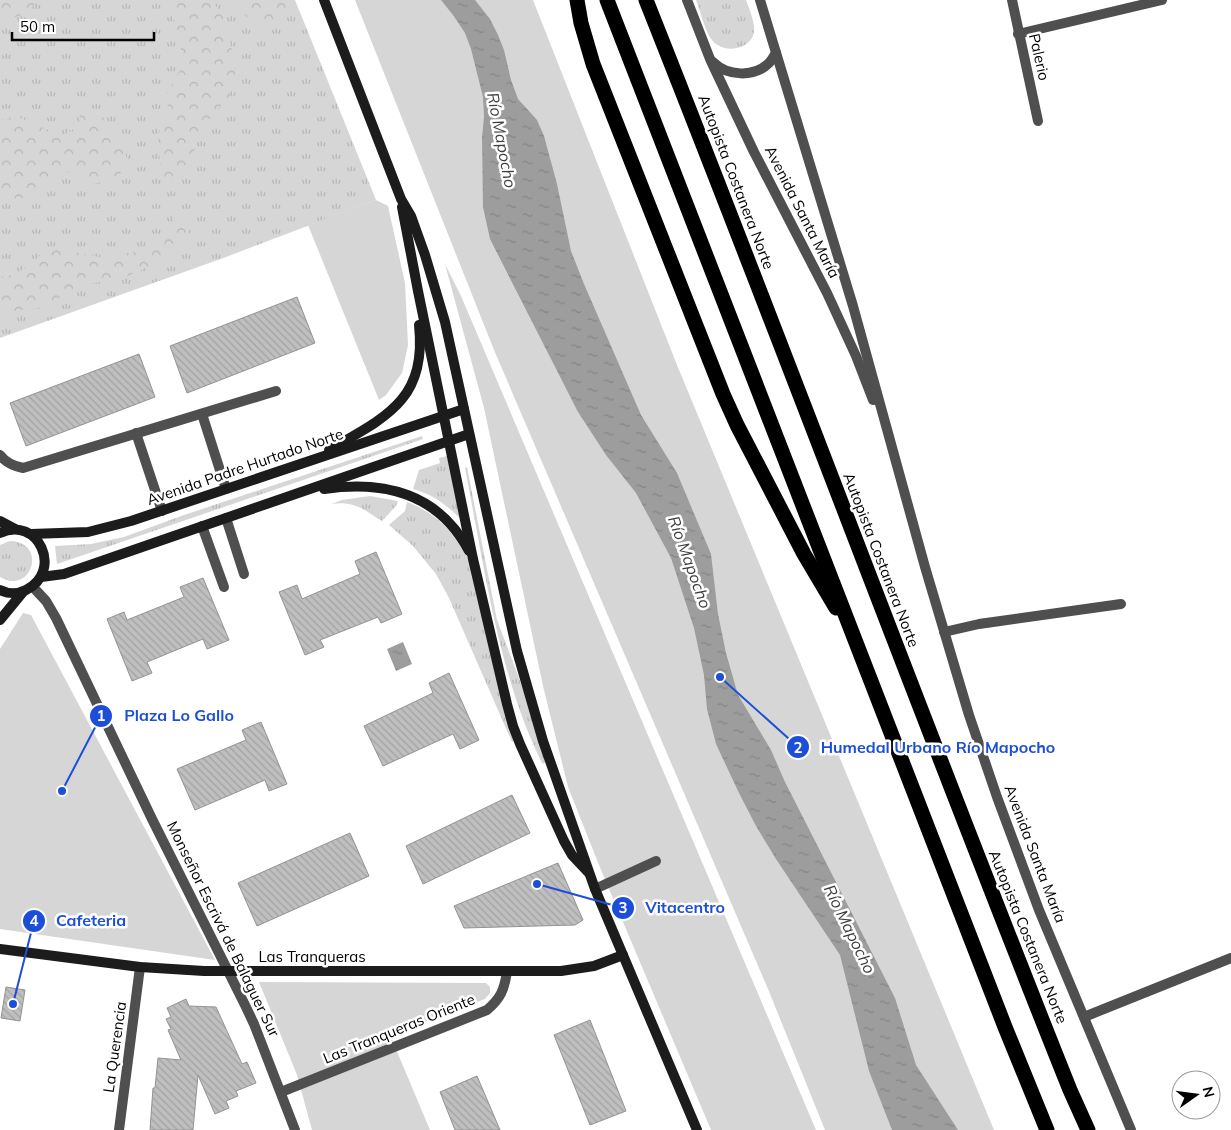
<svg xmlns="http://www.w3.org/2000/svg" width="1231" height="1130" font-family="Mulish,sans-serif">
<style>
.grass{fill:url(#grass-tufts)}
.forest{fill:url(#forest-crowns)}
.park{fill:#d6d6d6}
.water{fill:url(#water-ripples)}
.building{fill:url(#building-back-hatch);stroke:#939393}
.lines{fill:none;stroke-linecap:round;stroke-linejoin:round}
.lane{stroke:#4f4f4f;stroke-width:10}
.street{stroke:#4f4f4f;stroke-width:10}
.secondary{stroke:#1c1c1c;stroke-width:10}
.highway{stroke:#000;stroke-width:15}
.labels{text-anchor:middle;stroke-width:5;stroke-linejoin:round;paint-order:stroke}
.street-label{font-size:15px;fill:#000;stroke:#fff}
.water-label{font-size:16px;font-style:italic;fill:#3e3e3e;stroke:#fff}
.leader{fill:none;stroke:#1d4ed8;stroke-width:2}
.callout-dot{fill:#1d4ed8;stroke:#fff;stroke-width:2}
.mark-label{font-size:15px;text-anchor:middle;font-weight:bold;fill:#fff}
.callout-label{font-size:16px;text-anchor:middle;font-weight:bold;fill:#1d4ed8;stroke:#fff;stroke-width:5;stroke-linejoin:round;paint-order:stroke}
</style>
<defs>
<pattern id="grass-tufts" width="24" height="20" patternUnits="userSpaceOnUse" patternTransform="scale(1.25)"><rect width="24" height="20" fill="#d6d6d6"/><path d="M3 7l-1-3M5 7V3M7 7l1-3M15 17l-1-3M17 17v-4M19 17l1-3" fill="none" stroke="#b6b6b6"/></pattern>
<pattern id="forest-crowns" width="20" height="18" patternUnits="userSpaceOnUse" patternTransform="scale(1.25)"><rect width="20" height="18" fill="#d6d6d6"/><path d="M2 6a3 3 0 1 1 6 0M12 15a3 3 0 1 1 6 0" fill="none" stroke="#b6b6b6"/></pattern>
<pattern id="water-ripples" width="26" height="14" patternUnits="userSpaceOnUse" patternTransform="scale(1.25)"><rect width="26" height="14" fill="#9d9d9d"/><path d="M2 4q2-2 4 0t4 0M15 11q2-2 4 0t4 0" fill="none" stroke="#858585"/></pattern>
<pattern id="building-back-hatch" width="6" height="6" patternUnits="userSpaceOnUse" patternTransform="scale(1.25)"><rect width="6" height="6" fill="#bfbfbf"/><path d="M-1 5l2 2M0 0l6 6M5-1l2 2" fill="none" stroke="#a2a2a2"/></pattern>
</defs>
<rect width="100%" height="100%" fill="#fff"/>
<g class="grass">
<path d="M 0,0 L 295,0 L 376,200 L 226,257 L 0,338 Z"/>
<path d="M 696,0 L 746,0 C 749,8 753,18 754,26 C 757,49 724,56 712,40 C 704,30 701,12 696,0 Z"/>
<path d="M 422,436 L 423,439 L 57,564 L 55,546 L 91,544 L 124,537 L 184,515 Z"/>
<path d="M 447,456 L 461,519 C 445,504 434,495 413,489 L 419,470 L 440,463 L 439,458 Z"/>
<path d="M 467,467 L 497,620 L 525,694 L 546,761 L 544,764 L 542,763 C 498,675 484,564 465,468 Z"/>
<path d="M 370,496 L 398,501 L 396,506 L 382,521 C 363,509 354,501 331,504 L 342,500 Z"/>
<path d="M 407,502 C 439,514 457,536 472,566 L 514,740 L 512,742 L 449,598 L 436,574 L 413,546 L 389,525 L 405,511 Z"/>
<path d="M 10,541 C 48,542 32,596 0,577 L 0,545 Z"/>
</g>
<g class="forest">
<path d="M 0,0 L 36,0 C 30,16 15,17 0,21 Z"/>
<path d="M 170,0 L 211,0 L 224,16 L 235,64 L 235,79 L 229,97 L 212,115 L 198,138 L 192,159 L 180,180 L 168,187 L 161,177 L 158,134 L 165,121 L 168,109 L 167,94 L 182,66 L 180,37 L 174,20 Z"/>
<path d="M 236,0 L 290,0 L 282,18 L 269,28 C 254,22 241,17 236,0 Z"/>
<path d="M 97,109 L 119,138 L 128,161 L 117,179 L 92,184 L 71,172 L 52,174 L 20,200 L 0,193 L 0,120 L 16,116 L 62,136 L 78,126 L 80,115 Z"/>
<path d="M 186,216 L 189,233 L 179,250 L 140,271 L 119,279 L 88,284 L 39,308 L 13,311 L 0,309 L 0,277 C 20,276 33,262 47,249 L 69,251 L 104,258 L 150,249 L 161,242 L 175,217 Z"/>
</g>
<g class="park">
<path d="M 355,0 L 533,0 L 677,365 L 994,1130 L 825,1130 L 768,989 L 494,350 Z"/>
<path d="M 376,200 L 388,206 L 405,283 L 408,345 L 402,373 L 386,395 L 379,400 L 308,225 Z"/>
<path d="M 445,264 L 461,296 L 816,1130 L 711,1130 L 601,870 L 568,787 L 543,686 L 484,408 Z"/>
<path d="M 23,613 L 31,615 L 215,960 L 0,929 L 0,649 Z"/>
<path d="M 259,982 L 486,983 L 490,987 L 490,993 L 485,999 L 390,1035 L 430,1130 L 312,1130 L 297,1075 Z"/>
</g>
<g class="water">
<path d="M 441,0 L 475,0 L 490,19 L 498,35 L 504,50 L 511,80 L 518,99 L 537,120 L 544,136 L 557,184 L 571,251 L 584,284 L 641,415 L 677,473 L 711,554 L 718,614 L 726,653 L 738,695 L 771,750 L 785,782 L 895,998 L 916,1065 L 958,1130 L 892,1130 L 869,1071 L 840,955 L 776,859 L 756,826 L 739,793 L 716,744 L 707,709 L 704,675 L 694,628 L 671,558 L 636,493 L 606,455 L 578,412 L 490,239 L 483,207 L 482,138 L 484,117 L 483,97 L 471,49 L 465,33 L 453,15 Z"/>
<path d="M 403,642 L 412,664 L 396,671 L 387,649 Z"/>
</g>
<g class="building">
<path d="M 297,297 L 315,343 L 187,393 L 170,346 Z"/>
<path d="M 139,354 L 155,397 L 26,446 L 10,403 Z"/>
<path d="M 376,552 L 402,614 L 381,623 L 378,617 L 320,640 L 324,647 L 305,655 L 279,592 L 297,585 L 302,599 L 360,574 L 355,561 Z"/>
<path d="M 203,578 L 229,640 L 207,649 L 203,639 L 147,662 L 152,673 L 132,681 L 107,619 L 124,612 L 127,620 L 184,597 L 180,587 Z"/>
<path d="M 449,673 L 479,740 L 460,749 L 453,734 L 383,766 L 364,726 L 433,693 L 429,683 Z"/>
<path d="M 261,722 L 287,784 L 269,791 L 265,780 L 195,810 L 177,769 L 246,740 L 242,730 Z"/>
<path d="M 512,795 L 530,833 L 423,884 L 406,846 Z"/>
<path d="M 350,833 L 369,876 L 257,926 L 238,883 Z"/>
<path d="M 558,863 L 583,920 L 575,925 L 464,928 L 454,906 Z"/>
<path d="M 6,987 L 25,990 L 20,1021 L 1,1018 Z"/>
<path d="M 186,999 L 189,1006 L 216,1007 L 242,1064 L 247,1062 L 256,1083 L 236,1091 L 238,1096 L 226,1101 L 229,1108 L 215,1114 L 198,1075 L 193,1130 L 150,1130 L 153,1088 L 155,1088 L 158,1058 L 181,1060 L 168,1030 L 171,1029 L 166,1019 L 171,1017 L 167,1008 Z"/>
<path d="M 590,1020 L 626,1111 L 590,1125 L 554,1035 Z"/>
<path d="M 477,1076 L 500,1130 L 455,1130 L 440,1092 Z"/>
</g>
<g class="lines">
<g class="lane">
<path d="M 1018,34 L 1162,0"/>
<path d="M 202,414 L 226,489"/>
<path d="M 136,433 L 162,511"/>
<path d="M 0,455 C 6,463 13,466 23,468 L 276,391"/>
<path d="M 226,518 L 244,574"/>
<path d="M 202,526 L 224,587"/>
<path d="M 944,632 L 979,624 L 1121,604"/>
<path d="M 595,889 L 656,861"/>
</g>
<g class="street">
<path d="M 687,0 L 710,59 L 754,152 L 827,293 L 856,356 L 873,400"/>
<path d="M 760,0 L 853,306 L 925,567 L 969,715 L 997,797 L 1039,910 L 1131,1130"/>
<path d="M 1012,0 L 1038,121"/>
<path d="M 713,62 C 727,76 754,78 769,63 C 772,60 774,56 776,53"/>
<path d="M 33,587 L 46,601 L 56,618 L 152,819 L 245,1005 L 254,1024 L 295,1130"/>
<path d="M 1084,1017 L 1231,958"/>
<path d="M 281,1092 L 487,1010 C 501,998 504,990 507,972"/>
<path d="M 119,1130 L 140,967"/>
</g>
<g class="secondary">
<path d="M 324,0 L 401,199 L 411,216 L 425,255 L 445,322 L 517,651 L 543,741 L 595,889 L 697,1130"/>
<path d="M 402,207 L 418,291 L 473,559 L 507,704 L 513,726 L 520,744 L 564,841 L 572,855 L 588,872"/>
<path d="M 329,450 C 386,417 427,400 419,325"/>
<path d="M 324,489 C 385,480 439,494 469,551"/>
<path d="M 0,521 L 15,529"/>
<path d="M 0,533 C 38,515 64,571 26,590 C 18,594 8,594 0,590"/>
<path d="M 31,534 L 88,532 L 131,521 L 464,409"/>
<path d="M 41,577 L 64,574 L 469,434"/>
<path d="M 0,620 L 23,592"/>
<path d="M 0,949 L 140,967 L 204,971 L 561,971 L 594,966 L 623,955"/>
</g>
<g class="highway">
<path d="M 577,0 L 581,23 L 593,64 L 723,394 L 737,425 L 804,554 L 836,608"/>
<path d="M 607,0 L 1005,1027 L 1047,1130"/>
<path d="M 646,0 C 790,362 925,728 1070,1090 L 1088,1130"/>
</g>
</g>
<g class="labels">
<g class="street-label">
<text transform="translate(1039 57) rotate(77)" y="5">Palerio</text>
<text transform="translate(736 182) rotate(69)" y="5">Autopista Costanera Norte</text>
<text transform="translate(802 212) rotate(63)" y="5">Avenida Santa María</text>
<text transform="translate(245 467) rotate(-19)" y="5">Avenida Padre Hurtado Norte</text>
<text transform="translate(881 560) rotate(69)" y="5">Autopista Costanera Norte</text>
<text transform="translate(1035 854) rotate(69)" y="5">Avenida Santa María</text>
<text transform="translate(223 929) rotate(64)" y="5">Monseñor Escrivá de Balaguer Sur</text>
<text transform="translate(1028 937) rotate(68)" y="5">Autopista Costanera Norte</text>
<text x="312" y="962">Las Tranqueras</text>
<text transform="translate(399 1029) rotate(-22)" y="5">Las Tranqueras Oriente</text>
<text transform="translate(115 1047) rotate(-82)" y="5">La Querencia</text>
</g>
<g class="water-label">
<text transform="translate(502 140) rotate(79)" y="6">Río Mapocho</text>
<text transform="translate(690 562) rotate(70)" y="6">Río Mapocho</text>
<text transform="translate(850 929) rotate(64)" y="6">Río Mapocho</text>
</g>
</g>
<path class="leader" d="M62 791L101 716M720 677L798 747M537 884L623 908M13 1004L34 921"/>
<g class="callout-dot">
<circle cx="62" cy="791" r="5"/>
<circle cx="720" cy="677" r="5"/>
<circle cx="537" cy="884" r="5"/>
<circle cx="13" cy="1004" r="5"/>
<circle cx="101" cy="716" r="12"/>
<circle cx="798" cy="747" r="12"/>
<circle cx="623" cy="908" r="12"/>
<circle cx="34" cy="921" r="12"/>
</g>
<g class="mark-label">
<text x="101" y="721">1</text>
<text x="798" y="753">2</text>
<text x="623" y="913">3</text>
<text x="34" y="926">4</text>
</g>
<g class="callout-label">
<text x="179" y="721">Plaza Lo Gallo</text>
<text x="938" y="753">Humedal Urbano Río Mapocho</text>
<text x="685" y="913">Vitacentro</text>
<text x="91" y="926">Cafeteria</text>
</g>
<g transform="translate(1196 1095) rotate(76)"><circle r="24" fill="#ffffff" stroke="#999999"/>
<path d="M0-4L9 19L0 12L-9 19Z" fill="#000000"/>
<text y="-8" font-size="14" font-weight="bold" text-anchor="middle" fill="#000000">N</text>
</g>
<path d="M12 32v8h142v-8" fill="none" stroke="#000000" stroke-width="2.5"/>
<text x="20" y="32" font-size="15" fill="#000000" stroke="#ffffff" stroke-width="4" paint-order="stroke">50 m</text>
</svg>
